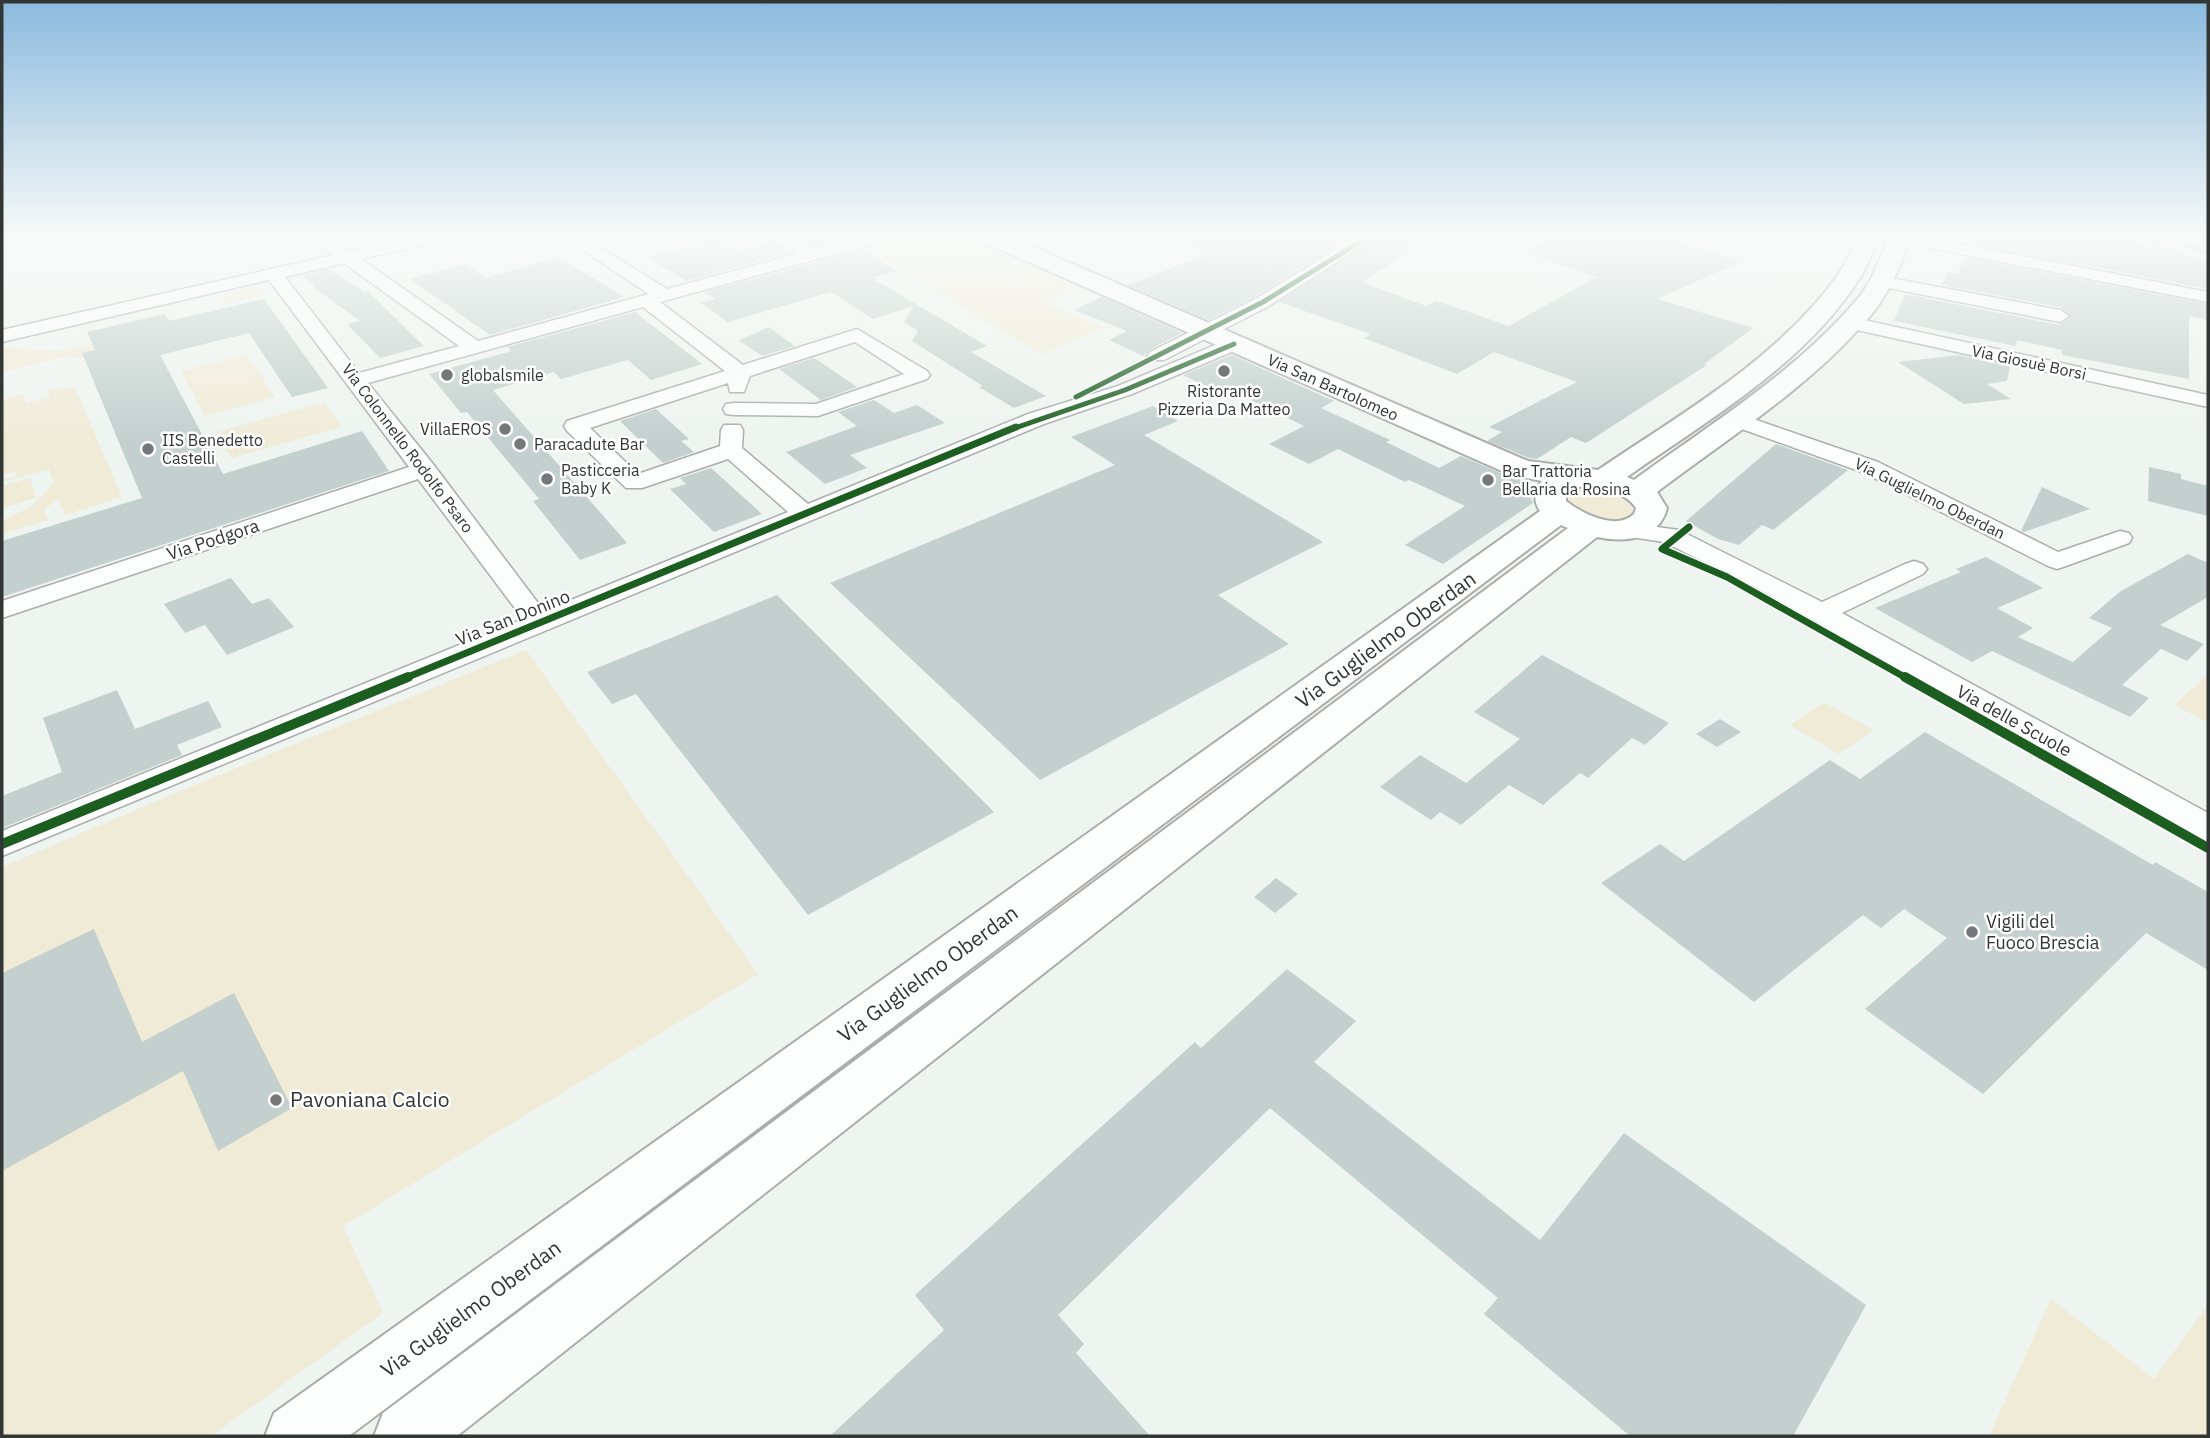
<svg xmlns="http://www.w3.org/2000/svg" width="2210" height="1438" font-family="'IBM Plex Sans',sans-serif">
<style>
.green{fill:#f0ebd7}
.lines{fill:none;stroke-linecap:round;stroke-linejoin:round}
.stream{stroke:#a1c2ce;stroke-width:5}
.building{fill:#c3d0cd}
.street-casing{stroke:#aaaeab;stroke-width:3}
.secondary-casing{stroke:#aaaeab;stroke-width:4}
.street{fill:#fcfdfd;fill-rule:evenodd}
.secondary{fill:#fcfdfd;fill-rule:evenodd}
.cycleway-far2-casing{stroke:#fff;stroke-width:8}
.cycleway-far1-casing{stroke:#fff;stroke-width:10}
.cycleway-casing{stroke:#fff;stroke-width:14}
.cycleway-far2{stroke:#1b5e20;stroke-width:5}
.cycleway-far1{stroke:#1b5e20;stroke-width:7}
.cycleway{stroke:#1b5e20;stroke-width:10}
.poi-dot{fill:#747876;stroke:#fff;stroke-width:2.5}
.labels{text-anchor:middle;stroke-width:5;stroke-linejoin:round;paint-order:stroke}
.far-street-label{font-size:16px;fill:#323634;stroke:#fff}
.far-poi-label{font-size:16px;fill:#323634;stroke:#fff;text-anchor:start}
.street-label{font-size:18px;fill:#323634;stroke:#fff}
.poi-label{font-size:18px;fill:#323634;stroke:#fff;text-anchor:start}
.near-street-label{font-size:21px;fill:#323634;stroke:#fff}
.near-poi-label{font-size:21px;fill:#323634;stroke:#fff;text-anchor:start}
</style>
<rect width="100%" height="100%" fill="#eef4f0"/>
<g class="green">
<path d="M 909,237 L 967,237 L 1076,287 L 1045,303 L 1103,328 L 1041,355 L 868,249 Z"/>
<path d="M 257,286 L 264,296 L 225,305 L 218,295 Z"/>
<path d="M 93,344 L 97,353 L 72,359 L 70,356 L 2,372 L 2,347 L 57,351 Z"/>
<path d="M 247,354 L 275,397 L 205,416 L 181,371 Z"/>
<path d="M 71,388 L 76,390 L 122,497 L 65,515 L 59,499 L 44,509 L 48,520 L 2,534 L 2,521 L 32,506 L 54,483 L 49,469 L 2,482 L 2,480 L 17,476 L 15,471 L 2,475 L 2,400 L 23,394 L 27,403 L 50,397 L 47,389 Z"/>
<path d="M 325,402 L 341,427 L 231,458 L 217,432 Z"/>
<path d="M 30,478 L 36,498 L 2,508 L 2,486 Z"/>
<path d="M 1592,486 C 1607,490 1628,491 1633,510 L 1631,514 C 1609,529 1587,514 1568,503 L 1567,494 L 1576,488 Z"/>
<path d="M 526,650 L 758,974 L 343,1226 L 383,1313 L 211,1436 L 2,1436 L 2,867 L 185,789 Z"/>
<path d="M 2208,675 L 2208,722 L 2174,705 Z"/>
<path d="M 1824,702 L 1873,730 L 1839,754 L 1790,725 Z"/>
<path d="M 2051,1299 L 2154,1379 L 2208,1305 L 2208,1436 L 1989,1436 Z"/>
</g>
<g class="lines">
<path class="stream" d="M 2169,237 L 2208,253"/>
</g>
<g class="building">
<path d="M 796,237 L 839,237 L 841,239 L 814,246 Z"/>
<path d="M 1165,237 L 1351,237 L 1256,296 L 1208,320 L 1128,285 L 1207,255 Z"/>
<path d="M 1379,237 L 1392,237 L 1420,245 L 1362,282 L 1426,306 L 1437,301 L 1509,326 L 1596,277 L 1523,251 L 1559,237 L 1666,237 L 1740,262 L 1657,299 L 1753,328 L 1704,364 L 1707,365 L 1586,443 L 1571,437 L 1537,459 L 1529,458 L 1487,441 L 1502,432 L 1489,427 L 1577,382 L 1494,352 L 1457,374 L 1364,338 L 1371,334 L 1279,302 Z"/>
<path d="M 1973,237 L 2133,237 L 2134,244 L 2155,241 L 2208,263 L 2208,289 L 1970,243 Z"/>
<path d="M 717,238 L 740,251 L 771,242 L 789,253 L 686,281 L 647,257 Z"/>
<path d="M 861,250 L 897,271 L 872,278 L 987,346 L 971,352 L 1046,396 L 1014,408 L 979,387 L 983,386 L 912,341 L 918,331 L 904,322 L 913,306 L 873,319 L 831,292 L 728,322 L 701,303 L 715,299 L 705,292 Z"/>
<path d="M 559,257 L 624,297 L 490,335 L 410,279 L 464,264 L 486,278 Z"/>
<path d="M 1965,257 L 2208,304 L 2208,320 L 2189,316 L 2189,379 L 2062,355 L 2062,350 L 2017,340 L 2015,346 L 1894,321 L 1905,294 L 2059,325 L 2071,317 L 2060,307 L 1942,285 L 1948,272 L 1958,274 Z"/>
<path d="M 328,269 L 365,292 L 368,291 L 424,346 L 380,358 L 347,324 L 360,321 L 313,287 L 316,286 L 302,276 Z"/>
<path d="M 1102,297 L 1182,333 L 1149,350 L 1143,356 L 1109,340 L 1127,331 L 1074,310 Z"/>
<path d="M 264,299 L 328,388 L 292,397 L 249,333 L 160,355 L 223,474 L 362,431 L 389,471 L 2,597 L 2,541 L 142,498 L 82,353 L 95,350 L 87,332 L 165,314 L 169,321 Z"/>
<path d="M 635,312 L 702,364 L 651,380 L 628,360 L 561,379 L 554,372 L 493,390 L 627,543 L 580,560 L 533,501 L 539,499 L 467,412 L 461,413 L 429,374 L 512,351 L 507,347 Z"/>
<path d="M 769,327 L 795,346 L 762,356 L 739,340 Z"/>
<path d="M 1232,355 L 1334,401 L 1321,408 L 1390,440 L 1386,442 L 1439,468 L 1461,456 L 1510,477 L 1523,480 L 1533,503 L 1443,564 L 1405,545 L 1465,506 L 1409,480 L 1405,482 L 1338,449 L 1309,464 L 1269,444 L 1304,426 L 1231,390 L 1222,394 L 1183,375 Z"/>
<path d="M 1959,355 L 2010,366 L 2007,381 L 1987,384 L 2011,399 L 1964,404 L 1898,362 Z"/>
<path d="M 813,358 L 816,359 L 857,387 L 821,400 L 779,369 Z"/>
<path d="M 874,400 L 894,413 L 917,405 L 945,423 L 850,455 L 867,468 L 825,484 L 786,452 L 857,426 L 838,412 Z"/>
<path d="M 1153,406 L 1178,421 L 1144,435 L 1323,542 L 1218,595 L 1289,644 L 1040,780 L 830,583 L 1115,465 L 1071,437 Z"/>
<path d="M 656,409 L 689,439 L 681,441 L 694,452 L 663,463 L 620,421 Z"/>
<path d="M 1776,444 L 1848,470 L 1773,530 L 1762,525 L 1739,545 L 1718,539 L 1686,521 Z"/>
<path d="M 2149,467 L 2181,474 L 2181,479 L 2208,486 L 2208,516 L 2148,501 Z"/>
<path d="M 711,468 L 762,514 L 714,532 L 670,489 L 686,484 L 680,478 Z"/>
<path d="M 2042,487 L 2090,509 L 2024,532 L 2021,531 Z"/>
<path d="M 2188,554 L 2208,563 L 2208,597 L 2160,625 L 2204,644 L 2187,661 L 2161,649 L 2122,685 L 2149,698 L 2130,717 L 1992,651 L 1972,662 L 1875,608 L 1961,572 L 1956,569 L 1986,557 L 2043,588 L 1997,608 L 2033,628 L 2018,637 L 2073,662 L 2112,628 L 2089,618 L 2121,591 Z"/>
<path d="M 231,578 L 252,604 L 269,598 L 294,627 L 227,655 L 205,625 L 185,633 L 164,604 Z"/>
<path d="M 777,595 L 994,812 L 808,915 L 636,694 L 612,704 L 587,672 Z"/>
<path d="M 1542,655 L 1669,723 L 1645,745 L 1632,738 L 1588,778 L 1580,773 L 1543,805 L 1509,785 L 1461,825 L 1440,812 L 1431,820 L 1380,787 L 1420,755 L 1466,783 L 1520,739 L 1474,712 Z"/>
<path d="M 117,690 L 135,729 L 208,701 L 222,727 L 177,745 L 182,755 L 2,828 L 2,796 L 62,772 L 43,718 Z"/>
<path d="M 1720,719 L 1741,732 L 1717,747 L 1696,734 Z"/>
<path d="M 1925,732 L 2153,865 L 2155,862 L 2208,892 L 2208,970 L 2146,933 L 1983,1094 L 1865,1009 L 1947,938 L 1904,909 L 1881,928 L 1863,915 L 1754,1002 L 1601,883 L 1660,844 L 1684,861 L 1830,760 L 1860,779 Z"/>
<path d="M 1276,878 L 1298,894 L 1275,913 L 1254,897 Z"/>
<path d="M 94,929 L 142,1042 L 234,993 L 292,1108 L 218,1151 L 183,1071 L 2,1171 L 2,973 Z"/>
<path d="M 1287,969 L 1356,1021 L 1314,1062 L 1540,1240 L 1624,1133 L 1866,1305 L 1793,1436 L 1630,1436 L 1484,1314 L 1498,1298 L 1270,1108 L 1058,1315 L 1084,1344 L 1076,1353 L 1150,1436 L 830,1436 L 944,1330 L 915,1295 L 1195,1042 L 1201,1048 Z"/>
</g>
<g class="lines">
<g class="street-casing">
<g id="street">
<path d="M 2,237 L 25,237 L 23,241 L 2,245 Z"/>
<path d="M 310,237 L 329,237 L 350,252 L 413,237 L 444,237 L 442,241 L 361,259 L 478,341 L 649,294 L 563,237 L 583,237 L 667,289 L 796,254 L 768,237 L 790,237 L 814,249 L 857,237 L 885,237 L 883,241 L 660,302 L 743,365 L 857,329 L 927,371 L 930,375 L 927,379 L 818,416 L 734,415 L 726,414 L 723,409 L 726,404 L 734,403 L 816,404 L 904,374 L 855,342 L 750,376 L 744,392 L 730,392 L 728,383 L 590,428 L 638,474 L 720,446 L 721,430 L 724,425 L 740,425 L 743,430 L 742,448 L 808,504 L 1028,414 L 1118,386 L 1227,340 L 1234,338 L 1244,344 L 1241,348 L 1132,394 L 1044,424 L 2,856 L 2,831 L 523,619 L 418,479 L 2,618 L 2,601 L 409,467 L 269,280 L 2,342 L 2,330 L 333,255 ZM 344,263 L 459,346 L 359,373 L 285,277 ZM 643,307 L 725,371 L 567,421 L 564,426 L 567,431 L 626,488 L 642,488 L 728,459 L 788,512 L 544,611 L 433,464 L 368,383 Z"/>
<path d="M 1356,237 L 1376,237 L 1269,306 L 1164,360 L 1150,360 L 1147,356 L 1150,352 L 1257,298 Z"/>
<path d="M 1891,237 L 1926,237 L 2208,292 L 2208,302 L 1899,242 Z"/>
<path d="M 1880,276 L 2060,310 L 2069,316 L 2060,322 L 1874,285 L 1871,281 Z"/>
<path d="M 1850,317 L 2208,395 L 2208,407 L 1843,327 L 1841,323 Z"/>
<path d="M 1736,413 L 1878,462 L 2058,552 L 2120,531 L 2129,533 L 2132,538 L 2129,543 L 2066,566 L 2057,569 L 2048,566 L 1862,472 L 1728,424 L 1725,419 L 1728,414 Z"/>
<path d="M 1620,522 L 1679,530 L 1822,602 L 1905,564 L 1914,561 L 1923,564 L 1927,569 L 1923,574 L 1842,613 L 2208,813 L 2208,840 L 2196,837 L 1755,587 L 1664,542 L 1611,534 L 1608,529 L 1611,524 Z"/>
</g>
</g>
<g class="secondary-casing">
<path id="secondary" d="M 980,237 L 1010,237 L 1528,461 L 1598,470 C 1682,413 1778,359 1838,275 C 1846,264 1852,250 1858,237 L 1880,237 C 1873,250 1868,264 1861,276 C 1806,364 1709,419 1627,477 L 1634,480 C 1709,425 1793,374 1854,303 C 1870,286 1881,259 1888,237 L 1910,237 C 1903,261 1890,290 1875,310 C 1816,383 1731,436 1657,492 L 1667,508 C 1659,540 1624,543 1597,537 L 457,1436 L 374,1436 L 383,1413 L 1568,528 L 1561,525 L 349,1436 L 265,1436 L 274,1413 L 1540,511 C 1533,501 1534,490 1542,481 L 1511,475 L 983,242 ZM 1584,486 C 1602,488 1626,492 1636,508 L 1634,514 C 1616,531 1583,514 1566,501 L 1566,492 L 1573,488 Z"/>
</g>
<use href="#street" class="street"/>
<use href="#secondary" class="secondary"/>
<g class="cycleway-far2-casing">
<g id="cycleway-far2">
<path d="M 1076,397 L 1263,302 L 1368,237"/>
<path d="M 1012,429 L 1125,390 L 1234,344"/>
</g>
</g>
<g class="cycleway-far1-casing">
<g id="cycleway-far1">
<path d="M 1689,527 L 1662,549 L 1727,577 L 1908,679"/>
<path d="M 403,679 L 1016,427"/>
</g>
</g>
<g class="cycleway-casing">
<g id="cycleway">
<path d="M 1905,677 L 2208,848"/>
<path d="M 2,844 L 408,677"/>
</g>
</g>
<use href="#cycleway-far2" class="cycleway-far2"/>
<use href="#cycleway-far1" class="cycleway-far1"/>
<use href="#cycleway" class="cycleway"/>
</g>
<linearGradient id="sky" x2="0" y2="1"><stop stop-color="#8bbade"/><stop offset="0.54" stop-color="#f7faf8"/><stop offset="1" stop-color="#f7faf8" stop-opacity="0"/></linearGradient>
<rect width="2210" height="439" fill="url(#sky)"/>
<g class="poi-dot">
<circle cx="1224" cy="371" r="7"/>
<circle cx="447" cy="375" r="7"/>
<circle cx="505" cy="429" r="7"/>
<circle cx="520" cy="444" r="7"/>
<circle cx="148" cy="449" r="7"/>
<circle cx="547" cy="479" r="7"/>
<circle cx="1488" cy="480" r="7"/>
<circle cx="1972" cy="932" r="7"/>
<circle cx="276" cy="1100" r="7"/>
</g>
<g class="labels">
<g class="far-street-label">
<text transform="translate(2029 362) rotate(12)" y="6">Via Giosuè Borsi</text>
<text transform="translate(1333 387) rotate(24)" y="6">Via San Bartolomeo</text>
<text transform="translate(408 448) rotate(53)" y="6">Via Colonnello Rodolfo Psaro</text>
<text transform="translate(1930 498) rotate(26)" y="6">Via Guglielmo Oberdan</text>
</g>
<g class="far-poi-label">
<text x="461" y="381">globalsmile</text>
<text x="1224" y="397" text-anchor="middle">Ristorante<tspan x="1224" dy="18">Pizzeria Da Matteo</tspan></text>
<text x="491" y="435" text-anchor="end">VillaEROS</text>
<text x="162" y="446">IIS Benedetto<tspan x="162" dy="18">Castelli</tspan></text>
<text x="534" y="450">Paracadute Bar</text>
<text x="561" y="476">Pasticceria<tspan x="561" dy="18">Baby K</tspan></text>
<text x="1502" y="477">Bar Trattoria<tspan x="1502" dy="18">Bellaria da Rosina</tspan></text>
</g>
<g class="street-label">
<text transform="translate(213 540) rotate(-18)" y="6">Via Podgora</text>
<text transform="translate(513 618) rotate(-22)" y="6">Via San Donino</text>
<text transform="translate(2014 721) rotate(29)" y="6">Via delle Scuole</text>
</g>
<g class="poi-label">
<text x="1986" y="928">Vigili del<tspan x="1986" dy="21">Fuoco Brescia</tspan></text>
</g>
<g class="near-street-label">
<text transform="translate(1386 640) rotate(-36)" y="7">Via Guglielmo Oberdan</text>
<text transform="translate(928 974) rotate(-36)" y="7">Via Guglielmo Oberdan</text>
<text transform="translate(471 1309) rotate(-36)" y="7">Via Guglielmo Oberdan</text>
</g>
<g class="near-poi-label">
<text x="290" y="1107">Pavoniana Calcio</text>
</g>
</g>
<rect width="2210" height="1438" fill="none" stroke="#323634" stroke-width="7"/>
</svg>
